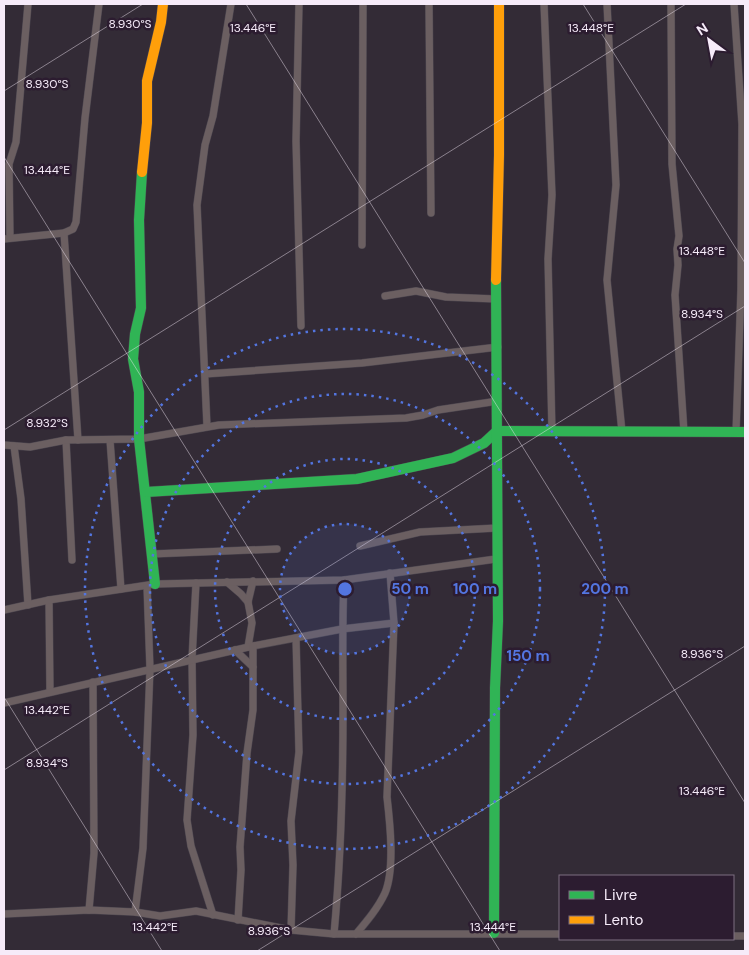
<svg xmlns="http://www.w3.org/2000/svg" width="749" height="955" font-family="'DM Sans',sans-serif">
<style>
.lines{fill:none;stroke-linecap:round;stroke-linejoin:round}
.street-casing{stroke:#4d4750;stroke-width:8}
.fast-casing{stroke:#4d4750;stroke-width:11}
.slow-casing{stroke:#4d4750;stroke-width:11}
.street{stroke:#6b5f61;stroke-width:7}
.fast{stroke:#30b455;stroke-width:10}
.slow{stroke:#ff9f0a;stroke-width:10}
.ticks{fill:none;stroke:#f6ebf9;stroke-width:1;stroke-opacity:0.45}
.ring{fill:none;stroke:#5375e0;stroke-width:2.5;stroke-dasharray:2.5 5}
.ticks-label{font-size:12px;text-anchor:middle;fill:#f6ebf9;stroke:#2c1c30;stroke-width:5;stroke-linejoin:round;paint-order:stroke}
.centre{fill:#5375e0;stroke:#2c1c30;stroke-width:2.5}
.ring-label{font-size:15px;text-anchor:middle;font-weight:bold;fill:#5375e0;stroke:#2c1c30;stroke-width:5;stroke-linejoin:round;paint-order:stroke}
</style>
<rect width="100%" height="100%" fill="#332b36"/>
<g class="lines">
<g class="street-casing">
<g id="street">
<path d="M 299,4 L 296,141 L 301,326"/>
<path d="M 429,4 L 431,213"/>
<path d="M 544,4 L 552,195 L 548,259 L 552,432"/>
<path d="M 607,4 L 616,185 L 607,280 L 622,432"/>
<path d="M 671,4 L 672,164 L 679,236 L 677,249 L 678,265 L 675,295 L 684,432"/>
<path d="M 734,4 L 742,124 L 741,289 L 736,432"/>
<path d="M 64,233 L 78,440"/>
<path d="M 10,238 L 9,164 L 16,142 L 28,4"/>
<path d="M 4,239 L 64,233 L 73,229 L 76,222 L 85,118 L 99,4"/>
<path d="M 362,245 L 363,4"/>
<path d="M 385,296 L 416,291 L 446,297 L 496,299"/>
<path d="M 205,374 L 362,363 L 498,347"/>
<path d="M 207,426 L 197,205 L 205,145 L 213,116 L 231,4"/>
<path d="M 66,440 L 72,560"/>
<path d="M 110,440 L 121,589"/>
<path d="M 4,445 L 30,447 L 66,440 L 139,439 L 219,425 L 406,418 L 423,415 L 438,410 L 498,401"/>
<path d="M 14,446 L 21,499 L 28,605"/>
<path d="M 360,546 L 420,532 L 497,528"/>
<path d="M 152,554 L 277,549"/>
<path d="M 227,582 L 241,594 L 248,602"/>
<path d="M 196,583 L 192,659 L 193,735 L 187,820 L 191,846 L 213,915"/>
<path d="M 49,600 L 50,692"/>
<path d="M 4,610 L 49,600 L 155,584 L 344,580 L 496,559"/>
<path d="M 248,647 L 252,623 L 248,602 L 253,581"/>
<path d="M 235,650 L 253,667"/>
<path d="M 4,703 L 253,646 L 342,629 L 394,623"/>
<path d="M 89,910 L 94,853 L 93,682"/>
<path d="M 135,912 L 143,848 L 150,669 L 147,586"/>
<path d="M 4,914 L 89,910 L 135,912 L 160,916 L 196,911 L 291,930 L 334,934 L 560,934"/>
<path d="M 238,920 L 241,870 L 240,847 L 247,753 L 253,710 L 253,646"/>
<path d="M 291,930 L 293,865 L 291,821 L 299,752 L 296,638"/>
<path d="M 334,934 C 341,859 343,784 343,709 C 343,666 342,623 344,580"/>
<path d="M 356,934 C 367,921 378,908 385,893 C 395,869 390,823 387,797 L 394,623 L 390,573"/>
<path d="M 733,936 L 745,936"/>
</g>
</g>
<g class="fast-casing">
<g id="fast">
<path d="M 142,172 L 139,220 L 141,308 L 135,334 L 133,359 L 139,392 L 139,439 L 155,584"/>
<path d="M 146,492 L 357,479 L 453,458 L 484,443 L 497,431 L 745,432"/>
<path d="M 494,933 L 495,688 L 498,621 L 496,280"/>
</g>
</g>
<g class="slow-casing">
<g id="slow">
<path d="M 142,172 L 147,123 L 147,81 L 161,22 L 163,4"/>
<path d="M 496,280 L 499,155 L 499,4"/>
</g>
</g>
<use href="#street" class="street"/>
<use href="#fast" class="fast"/>
<use href="#slow" class="slow"/>
</g>
<path class="ticks" d="M 246,4 L 745,803M 583,4 L 745,263M 4,91 L 143,4M 4,157 L 500,951M 4,430 L 686,4M 4,697 L 162,951M 4,770 L 745,306M 257,951 L 745,646"/>
<circle cx="345" cy="589" r="65" fill="#5375e0" fill-opacity=".12"/>
<g class="ring">
<circle cx="345" cy="589" r="65"/>
<circle cx="345" cy="589" r="130"/>
<circle cx="345" cy="589" r="195"/>
<circle cx="345" cy="589" r="260"/>
</g>
<g class="ticks-label">
<text x="130" y="28">8.930°S</text>
<text x="253" y="32">13.446°E</text>
<text x="591" y="32">13.448°E</text>
<text x="47" y="88">8.930°S</text>
<text x="47" y="174">13.444°E</text>
<text x="702" y="255">13.448°E</text>
<text x="702" y="318">8.934°S</text>
<text x="47" y="427">8.932°S</text>
<text x="702" y="658">8.936°S</text>
<text x="47" y="714">13.442°E</text>
<text x="47" y="767">8.934°S</text>
<text x="702" y="795">13.446°E</text>
<text x="155" y="931">13.442°E</text>
<text x="493" y="931">13.444°E</text>
<text x="269" y="935">8.936°S</text>
</g>
<circle cx="345" cy="589" r="8" class="centre"/>
<g class="ring-label">
<text x="410" y="594">50 m</text>
<text x="475" y="594">100 m</text>
<text x="605" y="594">200 m</text>
<text x="528" y="661">150 m</text>
</g>
<rect width="749" height="955" fill="none" stroke="#f6ebf9" stroke-width="10"/>
<rect x="559" y="875" width="175" height="65" fill="#2c1c30" stroke="#7d6f80"/>
<rect x="569" y="891" width="25" height="8" fill="#30b455" stroke="#7d6f80"/>
<text x="604" y="900" font-size="15" fill="#f6ebf9">Livre</text>
<rect x="569" y="916" width="25" height="8" fill="#ff9f0a" stroke="#7d6f80"/>
<text x="604" y="925" font-size="15" fill="#f6ebf9">Lento</text>
<g transform="translate(709 40) rotate(328)" stroke="#2c1c30" stroke-width="4" paint-order="stroke">
<path d="M0-4L9 19L0 12L-9 19Z" fill="#f6ebf9"/>
<text y="-8" font-size="14" font-weight="bold" text-anchor="middle" fill="#f6ebf9">N</text>
</g>
</svg>
